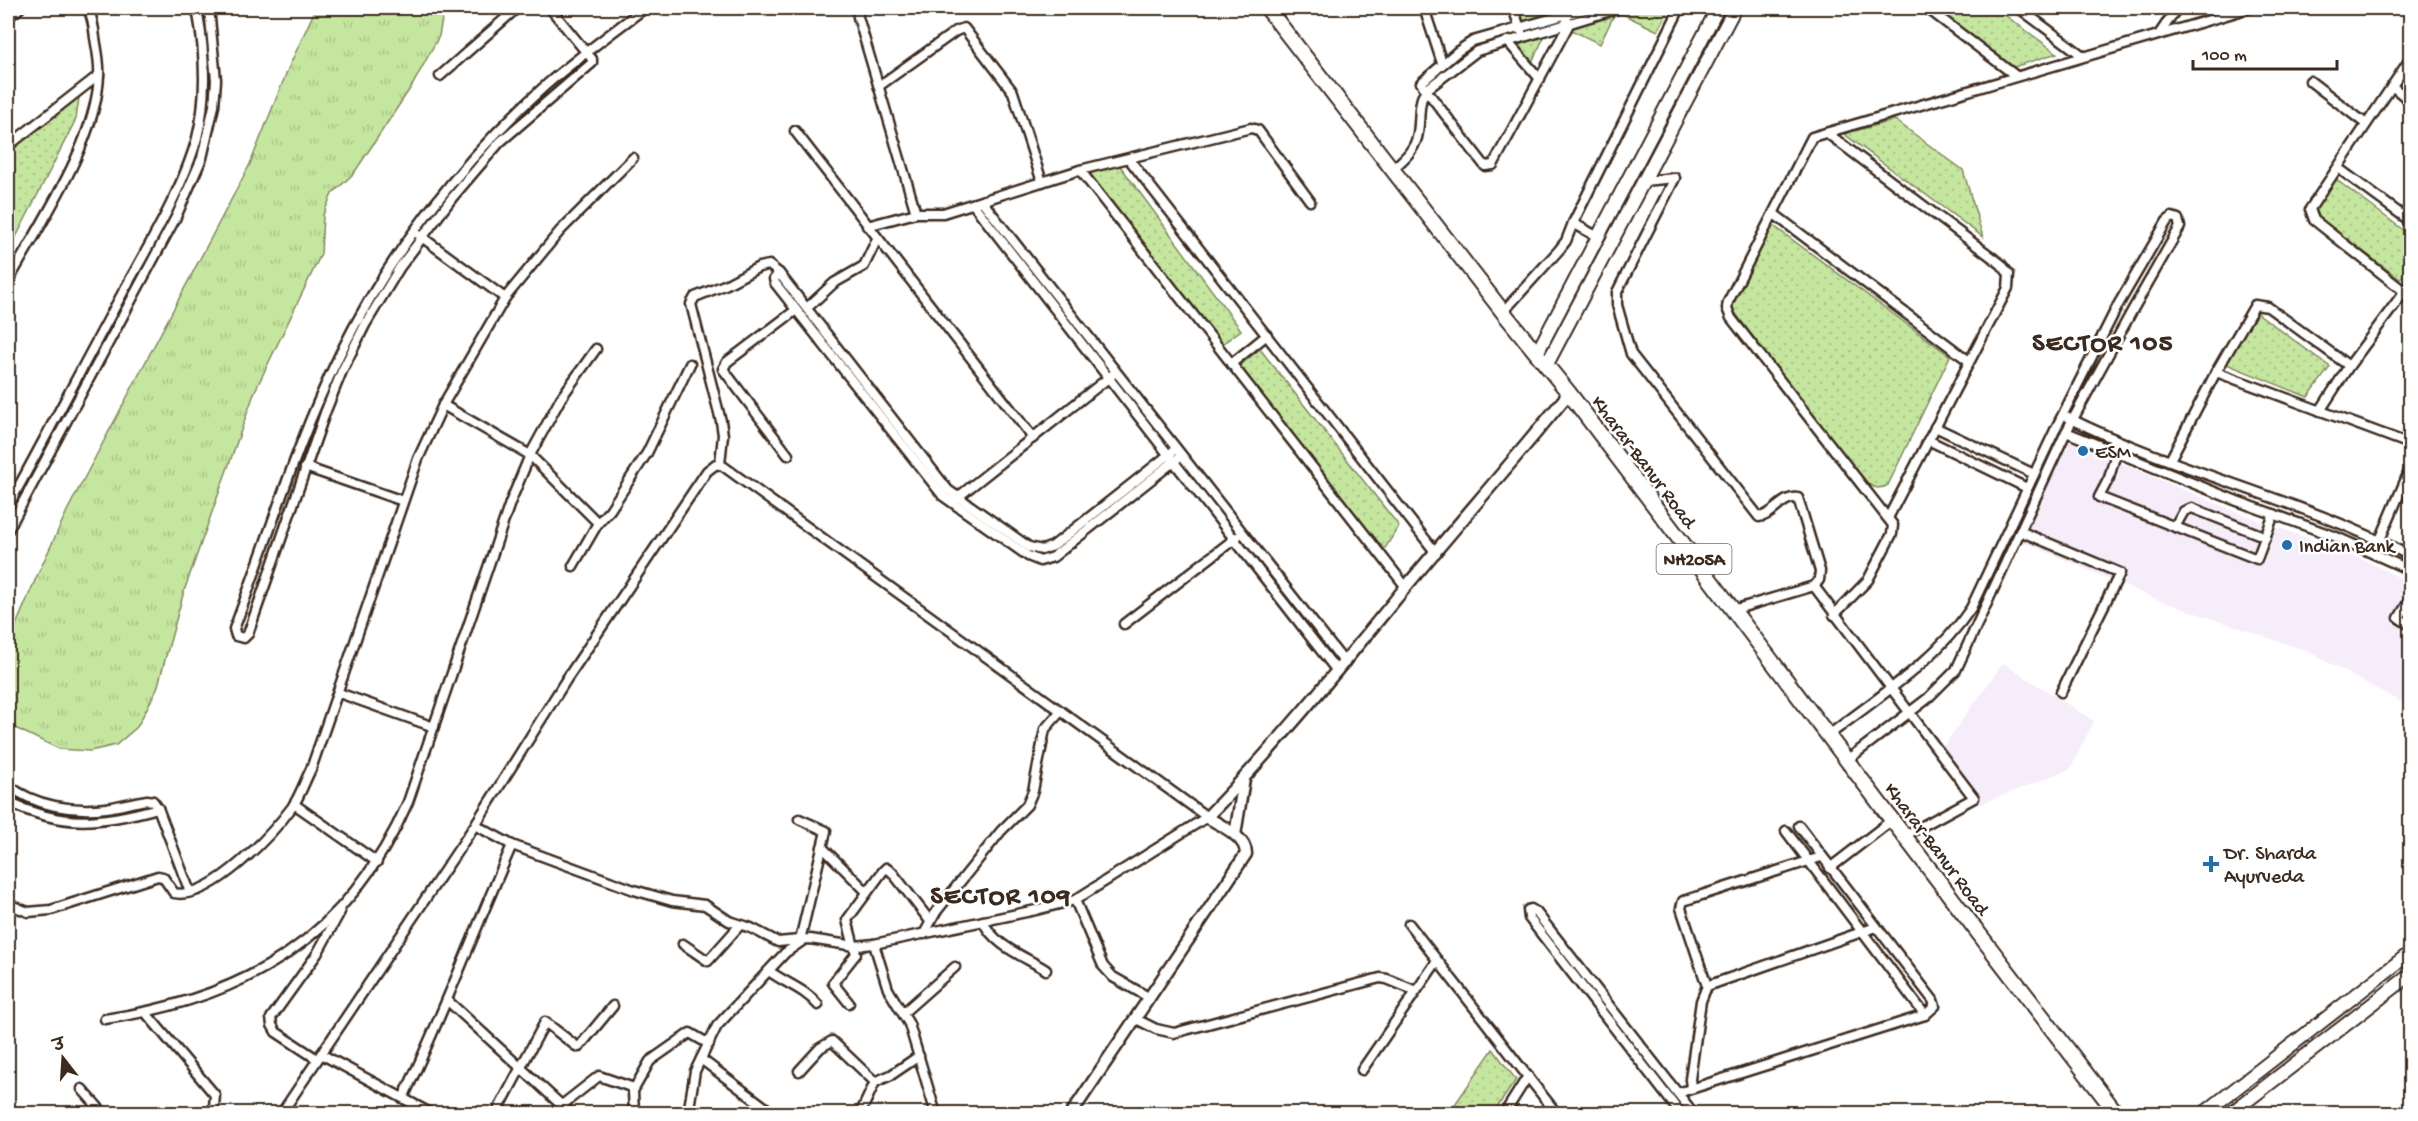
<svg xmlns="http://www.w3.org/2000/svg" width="2418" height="1121" font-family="'Gochi Hand','Playpen Sans Deva',sans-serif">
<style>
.built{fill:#f6edfb}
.grass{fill:url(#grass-tufts);stroke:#80885e;stroke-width:1.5}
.park{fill:url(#park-dots);stroke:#80885e;stroke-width:1.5}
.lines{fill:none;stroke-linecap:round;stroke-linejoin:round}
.minor-casing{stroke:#3b2a1e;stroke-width:13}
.tertiary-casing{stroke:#3b2a1e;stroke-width:15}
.secondary-casing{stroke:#3b2a1e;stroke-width:16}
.trunk-casing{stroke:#3b2a1e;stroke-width:18}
.minor{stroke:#fff;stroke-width:8}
.tertiary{stroke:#fff;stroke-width:10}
.secondary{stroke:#fff;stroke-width:12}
.trunk{stroke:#fff;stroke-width:14}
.poi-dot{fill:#1f6fb2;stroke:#fff;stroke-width:2}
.labels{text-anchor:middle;stroke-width:5;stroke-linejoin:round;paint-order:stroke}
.shield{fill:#fff;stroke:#766a62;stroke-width:1.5}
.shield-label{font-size:18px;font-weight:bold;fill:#3b2a1e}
.poi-label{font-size:20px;fill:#3b2a1e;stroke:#fff;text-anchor:start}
.street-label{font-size:20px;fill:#3b2a1e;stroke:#fff}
.district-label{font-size:26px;font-weight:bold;letter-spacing:1.5px;fill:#3b2a1e;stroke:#fff}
</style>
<defs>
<pattern id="grass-tufts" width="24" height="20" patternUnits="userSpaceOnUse" patternTransform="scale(1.5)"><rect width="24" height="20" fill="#c5e69f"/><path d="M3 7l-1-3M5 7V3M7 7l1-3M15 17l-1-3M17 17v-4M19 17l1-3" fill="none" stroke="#aac588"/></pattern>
<pattern id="park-dots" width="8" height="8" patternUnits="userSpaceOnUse" patternTransform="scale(1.5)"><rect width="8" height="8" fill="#c5e69f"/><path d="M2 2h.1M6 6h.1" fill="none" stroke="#aac588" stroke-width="1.8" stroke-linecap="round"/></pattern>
</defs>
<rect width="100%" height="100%" fill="#fff"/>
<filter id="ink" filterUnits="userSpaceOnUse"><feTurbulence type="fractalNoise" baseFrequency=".0167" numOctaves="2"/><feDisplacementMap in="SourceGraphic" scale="12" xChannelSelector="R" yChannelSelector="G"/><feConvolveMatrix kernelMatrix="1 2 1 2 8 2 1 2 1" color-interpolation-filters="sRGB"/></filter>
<g filter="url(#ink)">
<g class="built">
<path d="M 2067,440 L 2229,509 L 2367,561 L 2410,583 L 2410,707 L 2307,651 L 2155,599 L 2019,540 L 2017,526 Z"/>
<path d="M 2003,663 L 2094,721 L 2070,769 L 1981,804 L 1940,751 Z"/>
</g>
<path class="grass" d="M 316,8 L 444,8 L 439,36 L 413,84 L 354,173 L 332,194 L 323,215 L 321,254 L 255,391 L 184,591 L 157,689 L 137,727 L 116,745 L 90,751 L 59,749 L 13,727 L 8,716 L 8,644 L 36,578 L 68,509 L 250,164 L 288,69 Z"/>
<g class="park">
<path d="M 1518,8 L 1556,8 L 1557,12 L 1522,22 Z"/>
<path d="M 1628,8 L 1670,8 L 1658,31 L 1616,11 L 1600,44 L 1567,28 Z"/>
<path d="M 1933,8 L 1995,8 L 2057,53 L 2014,67 Z"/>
<path d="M 1546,33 L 1533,60 L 1528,61 L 1513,44 Z"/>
<path d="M 80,91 L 76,119 L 8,253 L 8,145 Z"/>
<path d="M 1895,120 L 1963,170 L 1983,237 L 1844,134 Z"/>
<path d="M 1118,163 L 1241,330 L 1217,348 L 1087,170 Z"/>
<path d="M 2330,175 L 2410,235 L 2410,265 L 2400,279 L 2305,208 Z"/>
<path d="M 1771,224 L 1950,356 L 1888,485 C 1877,492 1869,485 1860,478 L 1727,302 Z"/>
<path d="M 2256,312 L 2330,367 L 2308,397 L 2219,361 Z"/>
<path d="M 1260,349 L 1399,526 L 1382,553 L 1237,368 Z"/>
<path d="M 1493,1049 L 1516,1080 L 1493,1113 L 1449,1113 Z"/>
</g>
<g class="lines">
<g class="minor-casing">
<g id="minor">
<path d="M 550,8 L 586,52 L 592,59 L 592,63 L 500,142 L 475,171 L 452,198 L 400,267 L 365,325 L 342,371 L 325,413 L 248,634 L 244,638 L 236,636 L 234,629 C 269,537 296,443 340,354 C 389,254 462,160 545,86 C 577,58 611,33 645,8"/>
<path d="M 857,8 L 858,17 L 916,213"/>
<path d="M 1424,8 L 1442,63"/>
<path d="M 1513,8 L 1521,31"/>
<path d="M 1589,8 L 1473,41 L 1458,51 L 1421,83 L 1426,90 L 1477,51 L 1620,8"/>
<path d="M 1927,8 L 2016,76"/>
<path d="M 2019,8 L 2083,56"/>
<path d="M 8,17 L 20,8"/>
<path d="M 2160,33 L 2177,8"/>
<path d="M 1507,41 L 1540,79"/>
<path d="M 440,76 L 517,8"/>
<path d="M 2310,81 L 2366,124"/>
<path d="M 879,86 L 956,31 L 964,28 L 1013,92 L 1042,182"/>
<path d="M 2392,86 L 2410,101"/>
<path d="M 795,131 L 1033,438"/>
<path d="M 1827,133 L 2001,264 L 2009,274 L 2008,288 L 1888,518"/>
<path d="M 8,146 L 99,75"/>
<path d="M 1129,159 L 1436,553"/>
<path d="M 2338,168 L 2410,221"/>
<path d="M 1080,170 L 1406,587"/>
<path d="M 1392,170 C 1401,161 1412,153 1416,141 C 1422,126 1416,103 1426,90 L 1485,166 L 1493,165 L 1568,26 L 1565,8"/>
<path d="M 1644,181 L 1675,178 L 1617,292 L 1617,305 L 1631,354 L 1759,517 C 1773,516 1783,495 1798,498 L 1820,571 L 1819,580 L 1814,586 L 1974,798 L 1904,836"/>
<path d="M 982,201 L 1345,663"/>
<path d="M 973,204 L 1337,671"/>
<path d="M 1774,214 L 1969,361"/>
<path d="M 1573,223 L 1680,8"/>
<path d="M 867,226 L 916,213 L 943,213 L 1080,170 L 1251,128 L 1258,130 L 1310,201"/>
<path d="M 419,235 L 505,298"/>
<path d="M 779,273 L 774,279 L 775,283 L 943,496 L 1028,556 L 1040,561 L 1053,557 L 1177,459"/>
<path d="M 8,282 C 40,224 97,141 99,75 C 100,63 97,50 95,38 C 94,28 92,17 88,8"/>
<path d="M 2405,292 L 2314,220 L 2310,209 L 2410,59"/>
<path d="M 807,308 L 834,283 L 864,266 L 877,239"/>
<path d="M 1503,312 L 1559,250 L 1566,241 L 1573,223 L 1598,237"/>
<path d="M 1231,364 L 1267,335"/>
<path d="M 2216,372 L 2410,444"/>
<path d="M 443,405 L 530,455 L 598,523"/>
<path d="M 2320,411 L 2349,366 L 2410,284"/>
<path d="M 2069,418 C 2179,473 2302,499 2410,556"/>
<path d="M 1935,427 L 2034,474"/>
<path d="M 2066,432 L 2237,501 L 2334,536 L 2410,570"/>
<path d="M 1928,440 L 2027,488"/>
<path d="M 2116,453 L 2109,478 L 2099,497 L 2257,559 L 2274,514"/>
<path d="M 788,455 L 723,369 L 727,362 L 796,310"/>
<path d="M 2170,460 L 2216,372 L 2255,305 L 2268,307 L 2349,366"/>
<path d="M 720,464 L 723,435 L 721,421 L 691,304 L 695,297 L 727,284 L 759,267 L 769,265 L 779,273 L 948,490 L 1029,547 L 1042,550 L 1053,546 L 1176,449"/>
<path d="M 305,467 L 403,501"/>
<path d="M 953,501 L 1112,375"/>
<path d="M 8,506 C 47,435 84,364 122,294 C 148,247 183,189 197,138 C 208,95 205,51 197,8"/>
<path d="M 2175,527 L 2184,511 L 2192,508 L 2266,537"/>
<path d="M 8,530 L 176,217 L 202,158 L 214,106 L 216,80 L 209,8"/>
<path d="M 2022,532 L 2120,573 L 2061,692"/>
<path d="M 2380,540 L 2410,469"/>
<path d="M 573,566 L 598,523 L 610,510 L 647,453 L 690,364"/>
<path d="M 2410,599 L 2399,618 L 2410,625"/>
<path d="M 1733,610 L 1814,586"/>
<path d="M 1834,615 L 1868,580 L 1892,534 L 1893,525 L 1731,318 L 1727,308 L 1728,302 L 1812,137 L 2250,8"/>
<path d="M 1124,624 L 1237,537"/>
<path d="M 339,693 L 434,727"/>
<path d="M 1829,735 C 1878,697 1936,661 1971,608 L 2056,428 L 2118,305 L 2167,221 L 2172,217 L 2178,219 L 2180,227 L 2132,311 L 2066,432 L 1956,670 L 1927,699 L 1847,760"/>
<path d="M 8,785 C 34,806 73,812 106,808 C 120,806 133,802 147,800 L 153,801 L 158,808 C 100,824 63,828 8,802"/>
<path d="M 294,804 L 377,862"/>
<path d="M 158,808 L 190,892"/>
<path d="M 799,819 L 826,831 L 800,940"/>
<path d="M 1786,831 L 1925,1015"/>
<path d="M 822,847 L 867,892"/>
<path d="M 1830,868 L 1892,820"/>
<path d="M 1075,900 L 1103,966 L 1113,977 L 1150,998"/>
<path d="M 8,904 L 28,912 L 51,910 L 158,876 L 163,877 L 174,893 C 211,901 273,833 293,806 C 300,795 305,781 311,769 L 418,459 L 443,405 L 505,298 L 560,231 L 633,158"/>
<path d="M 983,921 C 994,946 1024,956 1046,970"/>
<path d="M 1409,924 L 1557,1114"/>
<path d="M 924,934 L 936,912 L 1001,831 L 1027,805 L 1033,791 L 1045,729 L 1061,711"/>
<path d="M 683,944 L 708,961 L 740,925"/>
<path d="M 874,944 L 888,989 L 909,1024 L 936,1114"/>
<path d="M 769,971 C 785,983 805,989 818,1005"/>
<path d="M 1707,986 L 1681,908 L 1683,901 L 1821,857"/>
<path d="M 448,1001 L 571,1114"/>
<path d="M 849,1003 L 833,983 L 856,954 L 847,920 L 883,871 L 886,868 L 892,872 L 930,921"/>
<path d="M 146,1013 L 215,1095 L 214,1107 L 210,1114"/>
<path d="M 903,1013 L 955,967"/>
<path d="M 105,1019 C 247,998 349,937 408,802 L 510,503 L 530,455 L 561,398 L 596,349"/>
<path d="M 1136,1019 L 1156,1029 L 1174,1033 L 1380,978 L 1387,979 L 1416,991"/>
<path d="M 321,1054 L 432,1114"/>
<path d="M 317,1059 L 276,1032 L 272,1025 L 271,1018 L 317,954 L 340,912"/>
<path d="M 701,1059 L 774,1114"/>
<path d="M 1362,1070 L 1437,961"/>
<path d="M 799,1071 L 820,1048 L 832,1041 L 875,1082"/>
<path d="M 1691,1088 L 1690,1079 L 1701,1001 L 1707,986 L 1876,927"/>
<path d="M 82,1089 L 104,1114"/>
<path d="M 1678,1093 L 1925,1015 L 1935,1006 L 1933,1000 L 1799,826"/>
<path d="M 403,1098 C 443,1015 475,929 512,845"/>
<path d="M 562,1105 L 599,1076 L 634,1088"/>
<path d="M 281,1114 L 475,825 L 566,680 L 707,471 L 716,464 L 723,466 L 1207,817 L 1075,900 L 1036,910 L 874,944 L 855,946 L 810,939 L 778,942 L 751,928 L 729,921 L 705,905 L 672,901 L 634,890 L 512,845 L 475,825"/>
<path d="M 496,1114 L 545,1022 L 576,1046 L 579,1047 L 613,1006"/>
<path d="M 634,1114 L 633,1091 L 650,1061 L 690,1033 L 709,1044"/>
<path d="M 688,1114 L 695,1071 L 717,1026 L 785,953 L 801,942"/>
<path d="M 860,1114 L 875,1082 L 891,1075 L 919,1056"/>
<path d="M 1504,1114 L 1528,1076"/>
<path d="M 1681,1114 L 1529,918 L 1528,910 L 1531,909 L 1536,912 L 1694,1114"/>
</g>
</g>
<g class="tertiary-casing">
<g id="tertiary">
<path d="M 1235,835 L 1244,779"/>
<path d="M 1071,1114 L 1246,854 C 1246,836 1221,826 1207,817 C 1277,745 1341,666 1404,589 C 1459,523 1515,459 1569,393"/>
</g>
</g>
<g class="secondary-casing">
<g id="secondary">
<path d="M 1537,353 L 1718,8"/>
<path d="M 1546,366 L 1735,8"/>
<path d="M 2203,1114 L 2410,953"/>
<path d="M 2230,1114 L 2410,975"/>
</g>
</g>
<g class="trunk-casing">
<path id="trunk" d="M 1267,8 L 1503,312 L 1569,393 L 1892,820 L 2117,1114"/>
</g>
<use href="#minor" class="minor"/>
<use href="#tertiary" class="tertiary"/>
<use href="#secondary" class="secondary"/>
<use href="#trunk" class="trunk"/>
</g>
</g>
<g class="poi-dot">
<circle cx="2083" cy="451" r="6"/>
<circle cx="2287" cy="545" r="6"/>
<path d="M2208 855h6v6h6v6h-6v6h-6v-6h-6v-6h6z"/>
</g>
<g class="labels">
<rect class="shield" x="1656.5" y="544" width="75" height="30" rx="4.5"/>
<g class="shield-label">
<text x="1694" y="565">NH205A</text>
</g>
<g class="poi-label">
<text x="2095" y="458">ESM</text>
<text x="2299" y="552">Indian Bank</text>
<text x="2224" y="859">Dr. Sharda<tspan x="2224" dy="23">Ayurveda</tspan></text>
</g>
<g class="street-label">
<text transform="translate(1645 461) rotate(53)" y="7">Kharar-Banur Road</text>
<text transform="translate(1938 848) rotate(53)" y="7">Kharar-Banur Road</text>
</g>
<g class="district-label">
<text x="2103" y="350">SECTOR 105</text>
<text x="1001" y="903">SECTOR 109</text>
</g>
</g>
<rect width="2418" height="1121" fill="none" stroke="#fff" stroke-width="30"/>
<rect x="15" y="15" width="2388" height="1091" fill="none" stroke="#3b2a1e" stroke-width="2" filter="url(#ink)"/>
<g transform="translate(63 1058) rotate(343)" stroke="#ffffff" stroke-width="4.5" paint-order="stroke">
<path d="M0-4.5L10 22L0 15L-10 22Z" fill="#3b2a1e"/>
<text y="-9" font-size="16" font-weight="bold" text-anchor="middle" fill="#3b2a1e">उ</text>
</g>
<path d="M2193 60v9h144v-9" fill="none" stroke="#3b2a1e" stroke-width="3"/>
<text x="2202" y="60" font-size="18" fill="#3b2a1e" stroke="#ffffff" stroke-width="4.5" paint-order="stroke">100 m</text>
</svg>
